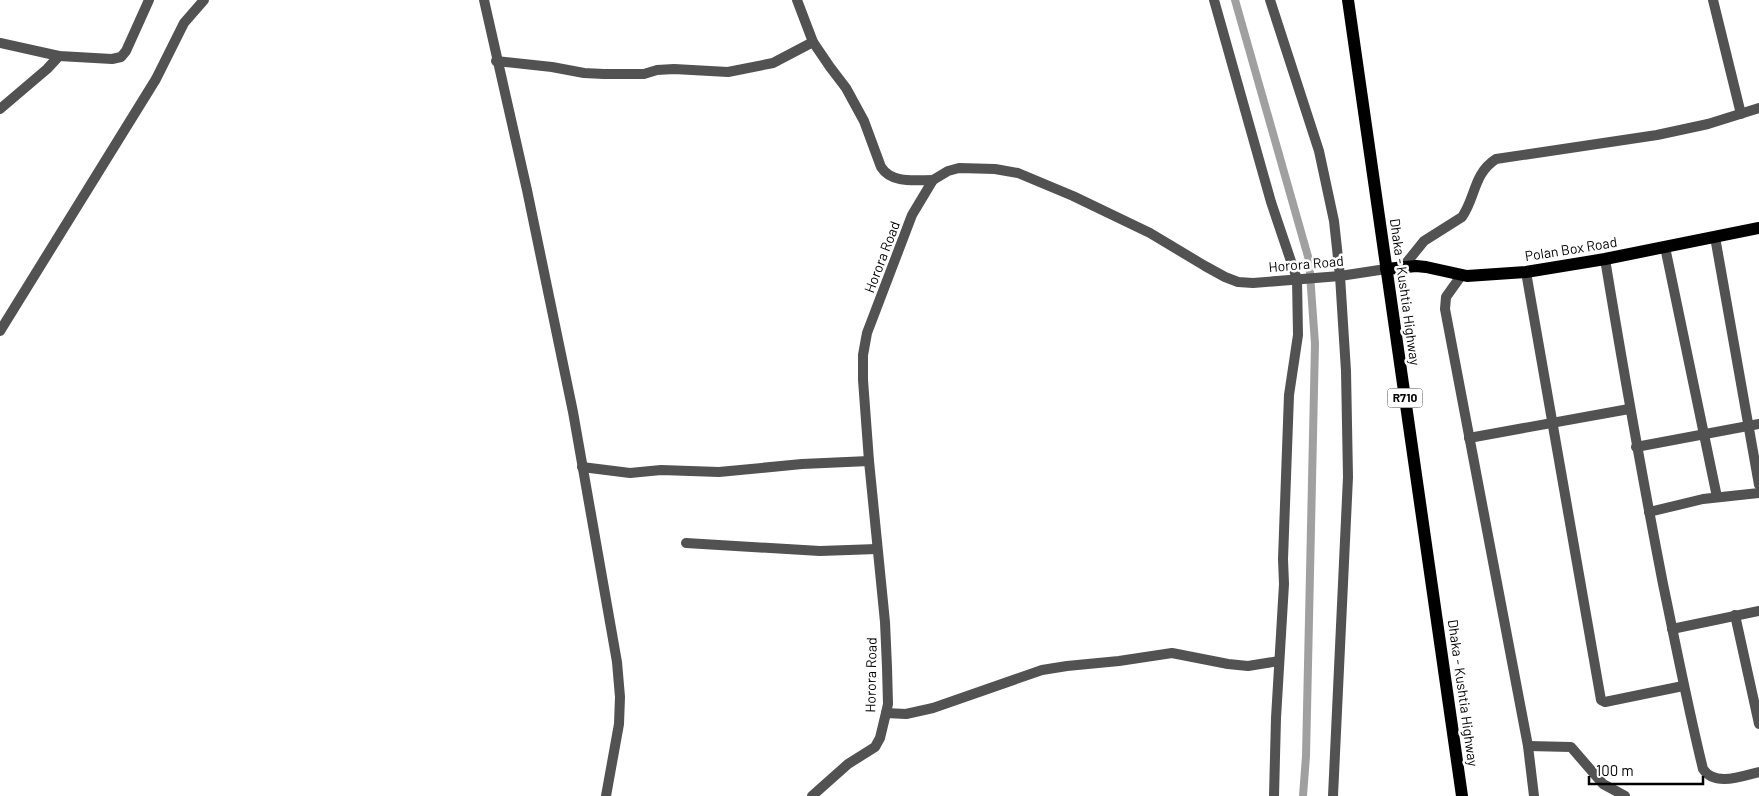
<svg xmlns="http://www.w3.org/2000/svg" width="1759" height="796" font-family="Barlow,sans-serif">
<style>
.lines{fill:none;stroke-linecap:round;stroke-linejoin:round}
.canal{stroke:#a0a0a0;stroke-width:8}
.minor{stroke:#525252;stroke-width:10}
.major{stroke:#000;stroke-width:12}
.labels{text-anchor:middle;stroke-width:5;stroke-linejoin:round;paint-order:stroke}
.shield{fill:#fff;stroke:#4c4c4c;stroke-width:1}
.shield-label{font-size:12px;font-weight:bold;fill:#000}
.street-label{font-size:14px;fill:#000;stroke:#fff}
</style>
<rect width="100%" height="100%" fill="#fff"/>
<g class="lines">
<path class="canal" d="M 1235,0 L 1309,260 L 1315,344 L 1306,756 L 1303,796"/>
<g class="minor">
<path d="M 484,0 L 527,190 L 573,412 L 617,662 L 620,697 L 619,724 L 606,796"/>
<path d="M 797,0 L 813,42 L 830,67 L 846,88 L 864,121 L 881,167 C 892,184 915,180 933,180"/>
<path d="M 1214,0 L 1271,202 L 1297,279 L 1298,335 L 1289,395 L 1283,559 L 1284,584 L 1276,718 L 1274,796"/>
<path d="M 1270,0 L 1319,151 L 1334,221 L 1340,276 L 1346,371 L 1348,477 L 1333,796"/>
<path d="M 1713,0 L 1741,114"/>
<path d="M 0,43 L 59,56 L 112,59 L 121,57 L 126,51 L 149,0"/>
<path d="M 496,61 L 552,67 L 584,73 L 604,74 L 644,74 L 657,70 L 674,69 L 728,72 L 773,63 L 813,42"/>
<path d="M 0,109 L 47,69 L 59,56"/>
<path d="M 1715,237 L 1759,485"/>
<path d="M 1665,247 L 1717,497"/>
<path d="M 1605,259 C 1623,368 1642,476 1663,584 C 1676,646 1688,708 1703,769 C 1715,787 1742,776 1759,772"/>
<path d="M 1403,267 L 1424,241 L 1462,217 C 1476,197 1473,174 1496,159 L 1657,135 L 1708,124 L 1759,108"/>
<path d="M 1526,272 L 1601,700 L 1605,702 L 1683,686"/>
<path d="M 1461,276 L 1446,297 L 1445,309 L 1528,746 L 1534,796"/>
<path d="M 0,331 L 156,79 L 184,23 L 204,0"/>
<path d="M 1469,438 L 1629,409"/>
<path d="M 1636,447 L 1759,424"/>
<path d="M 582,467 L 630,473 L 661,470 L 719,472 L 802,464 L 869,461"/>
<path d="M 1649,512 L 1703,499 L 1759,493"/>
<path d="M 686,543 L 820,551 L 877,549"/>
<path d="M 1735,615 L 1759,724"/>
<path d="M 1672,629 L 1759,611"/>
<path d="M 886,713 L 906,714 L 933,708 L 1042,670 L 1067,666 L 1119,661 L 1172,653 L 1228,664 L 1248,666 L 1279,661"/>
<path d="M 1528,746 L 1571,747 L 1603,784 L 1625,796"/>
<path d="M 812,796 L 848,764 L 875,747 L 880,738 L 886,713 L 888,704 L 887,667 L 885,622 L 869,461 L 863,380 L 863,355 L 867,333 L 912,215 L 933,180 L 948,171 L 959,168 L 995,169 L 1018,173 L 1073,196 L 1150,233 L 1205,266 L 1225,277 L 1238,282 L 1253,283 L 1340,276 L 1386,269"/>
</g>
<g class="major">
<path d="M 1348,0 L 1462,796"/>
<path d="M 1386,269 L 1416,266 L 1426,267 L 1467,276 L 1526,272 L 1605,259 L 1759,228"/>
</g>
</g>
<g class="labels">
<rect class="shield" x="1387.5" y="388.5" width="35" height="19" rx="4"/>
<g class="shield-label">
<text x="1405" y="402">R710</text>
</g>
<g class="street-label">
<text transform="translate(1571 249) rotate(-9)" y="5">Polan Box Road</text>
<text transform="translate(882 257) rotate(-69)" y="5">Horora Road</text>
<text transform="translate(1306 264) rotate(-5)" y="5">Horora Road</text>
<text transform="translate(1405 292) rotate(82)" y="5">Dhaka - Kushtia Highway</text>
<text transform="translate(871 675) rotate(-89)" y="5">Horora Road</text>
<text transform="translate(1463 693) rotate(82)" y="5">Dhaka - Kushtia Highway</text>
</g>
</g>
<path d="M1589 776v8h114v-8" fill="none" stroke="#000000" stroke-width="2.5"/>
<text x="1596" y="776" font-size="15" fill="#000000" stroke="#ffffff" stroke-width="4" paint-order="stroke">100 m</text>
</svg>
